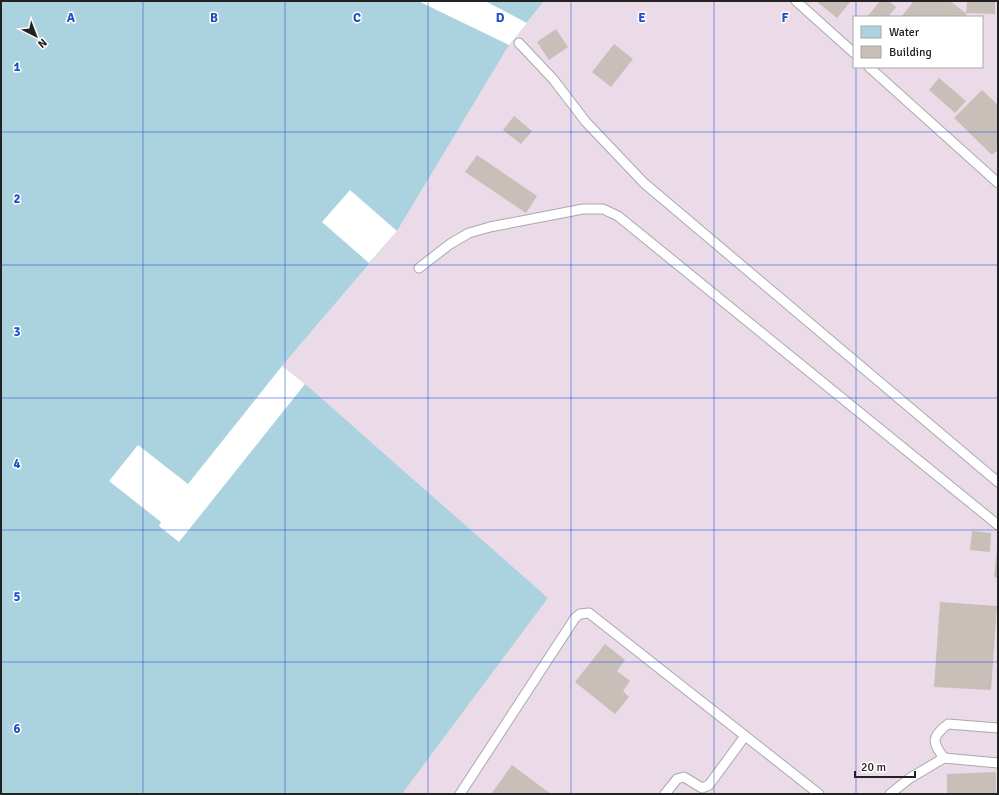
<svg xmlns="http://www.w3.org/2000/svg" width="999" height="795" font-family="Signika,sans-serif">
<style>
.industrial{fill:#ebdbe8;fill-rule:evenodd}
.water{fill:#aad3df}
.pier{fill:#fff}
.building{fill:#c7bfb8}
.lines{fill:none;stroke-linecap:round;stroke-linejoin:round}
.service-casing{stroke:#a9a9a9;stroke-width:11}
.service{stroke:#fff;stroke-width:9}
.grid{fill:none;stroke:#1d4ed8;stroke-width:1;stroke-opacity:0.55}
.grid-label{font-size:13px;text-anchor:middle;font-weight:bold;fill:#1d4ed8;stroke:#fff;stroke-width:3;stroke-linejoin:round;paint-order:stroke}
</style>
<rect width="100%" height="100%" fill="#f2efe9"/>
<path class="industrial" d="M 544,1 L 998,1 L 998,794 L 402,794 L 548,598 L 282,366 L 397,231 L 509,45 ZM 854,17 L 982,17 L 982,67 L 854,67 Z"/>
<path class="water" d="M 1,1 L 544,1 L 509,45 L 397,231 L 282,366 L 305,384 L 548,598 L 402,794 L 1,794 Z"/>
<g class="pier">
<path d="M 418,1 L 485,1 L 527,23 L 509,45 Z"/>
<path d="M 350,190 L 397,231 L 369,263 L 322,222 Z"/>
<path d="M 282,366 L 305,384 L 179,542 L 159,526 L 161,522 L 109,481 L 138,445 L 188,484 Z"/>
</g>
<g class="building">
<path d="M 816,1 L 851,1 L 837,18 Z"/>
<path d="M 880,1 L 889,1 L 896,7 L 888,17 L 867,17 Z"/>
<path d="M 914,1 L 950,1 L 967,14 L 965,17 L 901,17 Z"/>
<path d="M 967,1 L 995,1 L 995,14 L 966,13 Z"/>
<path d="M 556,29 L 568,47 L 549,60 L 537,42 Z"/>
<path d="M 614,44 L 633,59 L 611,87 L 592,72 Z"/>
<path d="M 939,78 L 966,101 L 955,113 L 929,90 Z"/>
<path d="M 982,90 L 998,105 L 998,150 L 992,155 L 954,118 Z"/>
<path d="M 514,116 L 532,131 L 521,144 L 503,130 Z"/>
<path d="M 477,155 L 537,196 L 526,213 L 465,172 Z"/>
<path d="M 972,531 L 991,533 L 990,552 L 970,550 Z"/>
<path d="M 997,549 L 998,549 L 998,578 L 994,577 Z"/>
<path d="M 940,602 L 997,606 L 991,690 L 934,687 Z"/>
<path d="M 605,644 L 625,660 L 617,671 L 630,681 L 623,691 L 629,697 L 615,714 L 575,682 Z"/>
<path d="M 512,765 L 551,794 L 491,794 Z"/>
<path d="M 996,772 L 996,794 L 947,794 L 947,774 Z"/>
</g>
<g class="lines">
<g class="service-casing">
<g id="service">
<path d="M 796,1 L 854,53"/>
<path d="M 519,43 L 553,79 L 586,122 L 644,183 L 998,482"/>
<path d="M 869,67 L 998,183"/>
<path d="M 419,268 L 450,244 L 469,233 L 490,227 L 583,209 L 603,209 L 618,216 L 998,525"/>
<path d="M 944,758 C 932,742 931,737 948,724 L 998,728"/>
<path d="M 460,794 L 575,618 L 580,614 L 589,613 L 819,794"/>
<path d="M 665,794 L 677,779 L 684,777 L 702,788 L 709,785 L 745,736"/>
<path d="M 890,794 L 910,778 L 944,758 L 998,763"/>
</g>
</g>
<use href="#service" class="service"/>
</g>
<path class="grid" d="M 143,1 L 143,794M 285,1 L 285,794M 428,1 L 428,794M 571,1 L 571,794M 714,1 L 714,794M 856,1 L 856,17M 856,67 L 856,794M 1,132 L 998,132M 1,265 L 998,265M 1,398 L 998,398M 1,530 L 998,530M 1,662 L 998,662"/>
<g class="grid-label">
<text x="71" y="22">A</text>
<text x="214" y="22">B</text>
<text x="357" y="22">C</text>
<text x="500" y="22">D</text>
<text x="642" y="22">E</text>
<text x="785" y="22">F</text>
<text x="17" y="71">1</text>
<text x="17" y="203">2</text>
<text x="17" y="336">3</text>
<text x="17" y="468">4</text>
<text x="17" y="601">5</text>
<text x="17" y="733">6</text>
</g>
<rect width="999" height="795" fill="none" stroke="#222222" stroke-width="4"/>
<rect x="853" y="16" width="130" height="52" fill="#ffffff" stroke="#a7a7a7"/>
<rect x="861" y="26" width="20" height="12" fill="#aad3df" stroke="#a7a7a7"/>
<text x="889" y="36" font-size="12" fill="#222222">Water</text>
<rect x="861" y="46" width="20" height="12" fill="#c7bfb8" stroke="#a7a7a7"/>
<text x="889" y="56" font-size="12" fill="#222222">Building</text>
<g transform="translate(36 36) rotate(138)" stroke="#ffffff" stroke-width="3" paint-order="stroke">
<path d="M0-3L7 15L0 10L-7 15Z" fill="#222222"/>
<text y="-6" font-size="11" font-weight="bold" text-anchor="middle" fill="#222222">N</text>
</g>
<path d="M855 771v6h60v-6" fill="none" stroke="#222222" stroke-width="2"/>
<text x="861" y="771" font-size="12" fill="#222222" stroke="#ffffff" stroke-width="3" paint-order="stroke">20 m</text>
</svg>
